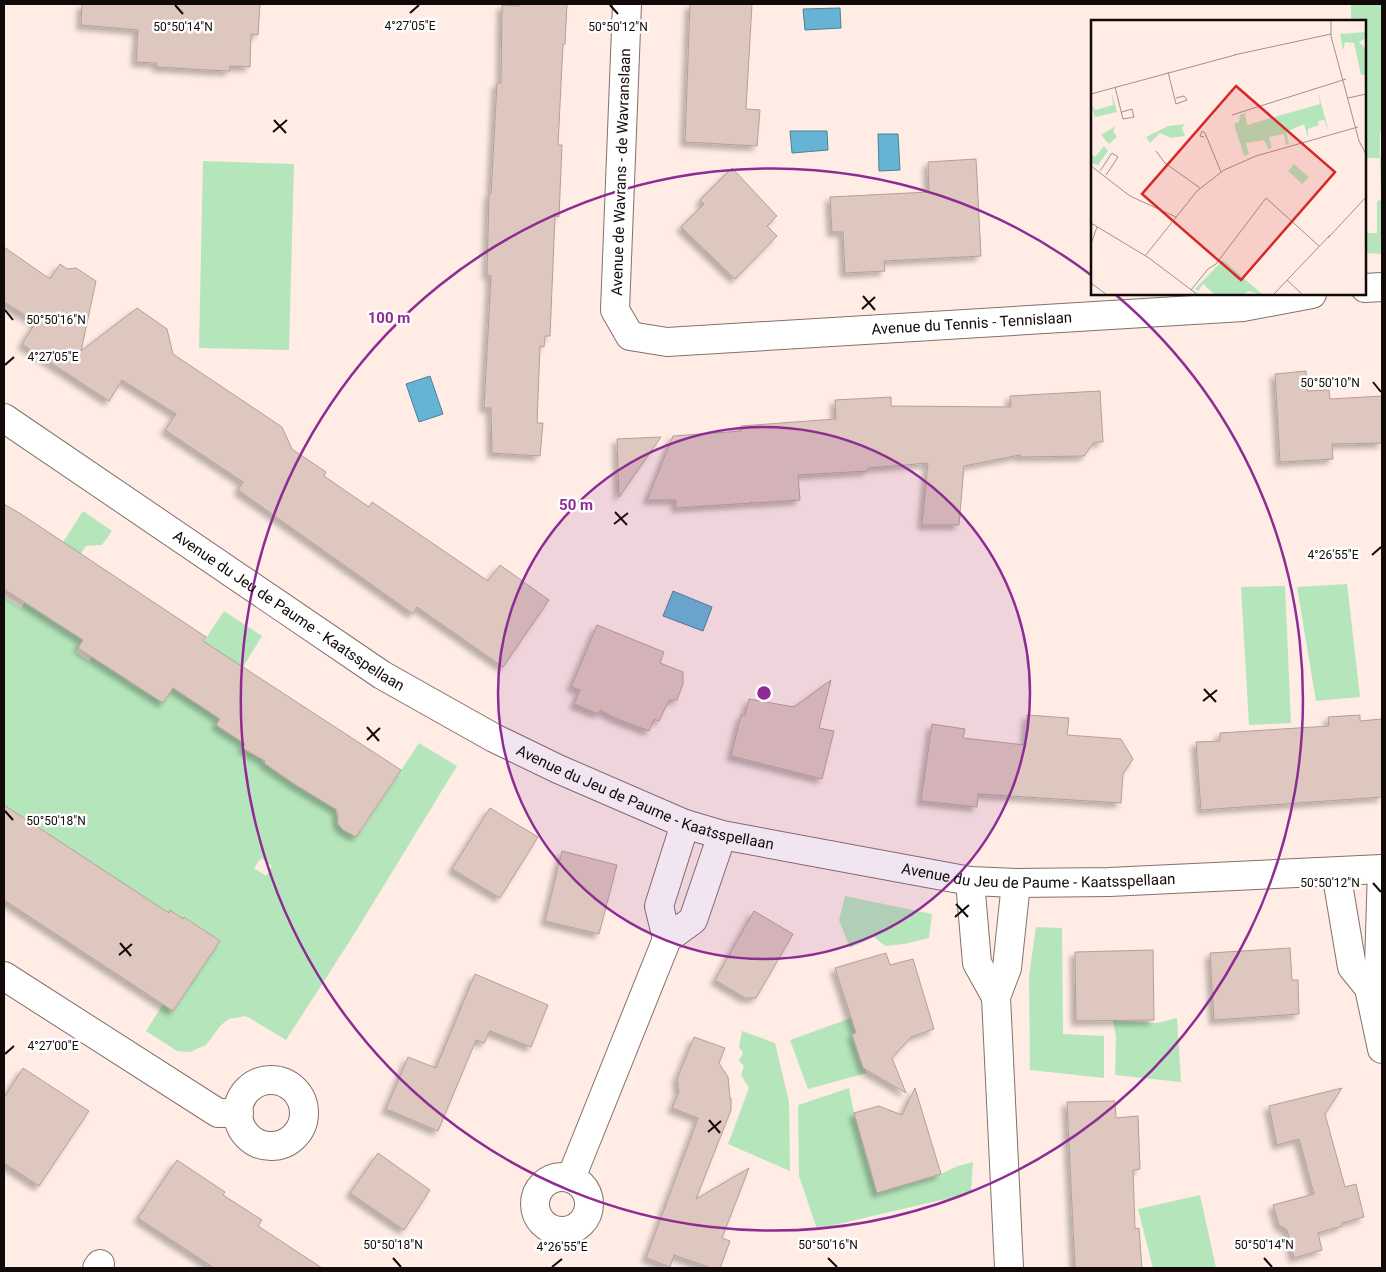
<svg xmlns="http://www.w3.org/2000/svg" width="1386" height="1272" font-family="Roboto,sans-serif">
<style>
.green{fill:#b5e6bb;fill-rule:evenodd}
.water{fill:#66b4d3;stroke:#4c8196}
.building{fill:#ddc7be;stroke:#b5a097;filter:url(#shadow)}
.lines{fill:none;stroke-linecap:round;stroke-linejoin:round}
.minor-casing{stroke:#847169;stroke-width:30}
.minor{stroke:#fff;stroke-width:28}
.ticks{fill:none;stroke:#110a08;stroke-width:2}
.ring{fill:none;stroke:#8e2c94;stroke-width:2.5}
.labels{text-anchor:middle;stroke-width:5;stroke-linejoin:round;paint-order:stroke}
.street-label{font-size:15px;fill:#110a08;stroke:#fefefe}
.inset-road{fill:none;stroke:#9f928d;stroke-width:1}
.view{fill:#d62828;fill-opacity:0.15;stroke:#d62828;stroke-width:2.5}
.inset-edge{fill:none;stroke:#110a08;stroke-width:2.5}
.ticks-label{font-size:12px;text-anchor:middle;fill:#110a08;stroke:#fefefe;stroke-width:5;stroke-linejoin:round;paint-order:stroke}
.centre{fill:#8e2c94;stroke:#fefefe;stroke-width:2.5}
.ring-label{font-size:15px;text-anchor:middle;font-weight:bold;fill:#8e2c94;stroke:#fefefe;stroke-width:5;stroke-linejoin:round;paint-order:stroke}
</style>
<defs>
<filter id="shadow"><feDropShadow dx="-4.5" dy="4.5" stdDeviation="2.5" flood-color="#0004"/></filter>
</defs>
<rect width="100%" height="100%" fill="#feece5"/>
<g class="green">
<path d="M 1351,4 L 1382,4 L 1382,131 L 1380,132 L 1380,157 L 1382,158 L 1382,254 L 1365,253 L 1365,233 L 1377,233 L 1377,201 L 1381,200 L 1380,158 L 1365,158 L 1365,21 L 1351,21 Z"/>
<path d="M 203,161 L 294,164 L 289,350 L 199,348 Z"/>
<path d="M 83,511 L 112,531 L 102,545 L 86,546 L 48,604 L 49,605 L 43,615 L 83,640 L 76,652 L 89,661 L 96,650 L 131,683 L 163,703 L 224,611 L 262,636 L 243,667 L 216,725 L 245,744 L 243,748 L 264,761 L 264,763 L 335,809 C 341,820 334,826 350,833 L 361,831 L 419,743 L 457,766 L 353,936 L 286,1040 L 246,1016 L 229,1019 L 221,1025 L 206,1045 L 190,1052 L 177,1051 L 146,1031 L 163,1004 L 174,1010 L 220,941 L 185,917 L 183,919 L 170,911 L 169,913 L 4,805 L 4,597 L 21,608 ZM 261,858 L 272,866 L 266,876 L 254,868 Z"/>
<path d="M 1347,584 L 1360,697 L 1316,701 L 1297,587 Z"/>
<path d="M 1285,586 L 1291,723 L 1249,725 L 1241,587 Z"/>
<path d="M 845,896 L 932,914 L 929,938 L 904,944 L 885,946 L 874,937 L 850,948 L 839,920 Z"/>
<path d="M 1036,927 L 1062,928 L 1063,1034 L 1104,1036 L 1104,1078 L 1030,1070 L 1029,976 Z"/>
<path d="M 851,1018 L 856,1033 L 852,1035 L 860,1060 L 867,1073 L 808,1089 L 790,1040 Z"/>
<path d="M 1177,1018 L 1181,1082 L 1115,1075 L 1116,1036 L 1113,1021 L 1158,1023 Z"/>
<path d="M 742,1031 L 775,1043 L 789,1102 L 790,1171 L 728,1144 L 749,1088 L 741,1075 L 744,1066 L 739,1061 L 743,1053 L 739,1047 Z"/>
<path d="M 849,1088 L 854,1113 L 877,1193 L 941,1174 L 958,1166 L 973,1162 L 971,1193 L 817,1229 L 799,1176 L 798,1105 Z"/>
<path d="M 1200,1195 L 1216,1268 L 1153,1268 L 1138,1209 Z"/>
</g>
<g class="water">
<path d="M 840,8 L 841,28 L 805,30 L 803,9 Z"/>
<path d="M 790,131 L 827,131 L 828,150 L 792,153 Z"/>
<path d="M 878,134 L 898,134 L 900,170 L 879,171 Z"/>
<path d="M 430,376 L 443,414 L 419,422 L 406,384 Z"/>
<path d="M 673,591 L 712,607 L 703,631 L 663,616 Z"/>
</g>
<g class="building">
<path d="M 82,4 L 260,4 L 258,35 L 251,34 L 250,67 L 230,66 L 230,71 L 208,70 L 157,67 L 157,63 L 136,62 L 138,30 L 81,25 Z"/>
<path d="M 519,4 L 567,4 L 565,44 L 563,44 L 558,145 L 562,145 L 559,217 L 555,216 L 550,336 L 545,336 L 544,347 L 540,346 L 537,423 L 543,423 L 540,456 L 492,453 L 491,408 L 484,408 L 491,276 L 487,275 L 489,194 L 491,194 L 497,83 L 501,83 L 502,5 L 519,6 Z"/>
<path d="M 690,4 L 752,4 L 746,109 L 760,110 L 757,146 L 685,142 Z"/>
<path d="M 976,159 L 981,256 L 884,261 L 885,271 L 845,273 L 843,232 L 832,232 L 830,197 L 929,192 L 928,162 Z"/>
<path d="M 732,168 L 777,216 L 767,226 L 777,236 L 735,279 L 681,227 L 704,204 L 700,200 Z"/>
<path d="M 4,247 L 50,279 L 60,264 L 67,269 L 76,268 L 96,281 L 81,351 L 137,308 L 167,329 L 173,354 L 282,427 L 292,449 L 326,472 L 324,476 L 369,507 L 372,502 L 488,581 L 500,565 L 549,600 L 503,667 L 417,607 L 413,614 L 238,490 L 243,482 L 165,430 L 176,414 L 122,380 L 109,401 L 22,344 L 36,322 L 4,302 Z"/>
<path d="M 1306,371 L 1307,391 L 1329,390 L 1330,399 L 1382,396 L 1382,443 L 1332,444 L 1333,459 L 1280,462 L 1275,374 Z"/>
<path d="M 1100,391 L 1103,442 L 1094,442 L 1084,456 L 1020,457 L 1020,455 L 964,466 L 959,525 L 922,525 L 928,463 L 868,468 L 868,471 L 798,475 L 800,500 L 755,503 L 751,502 L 751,503 L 676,508 L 676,500 L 647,500 L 673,436 L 741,431 L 741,426 L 836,419 L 835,400 L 891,397 L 891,406 L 1011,407 L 1010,396 Z"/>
<path d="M 661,437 L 619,497 L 617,439 Z"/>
<path d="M 4,504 L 21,514 L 206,637 L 203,641 L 401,770 L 356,837 L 343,830 L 338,824 L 337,810 L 294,784 L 264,763 L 265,761 L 242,748 L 245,744 L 216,725 L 220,719 L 173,688 L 163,703 L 78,648 L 83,640 L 4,589 Z"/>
<path d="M 597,625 L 664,652 L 660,663 L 683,672 L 683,684 L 677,700 L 669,700 L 659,721 L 654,719 L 649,731 L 615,718 L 600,710 L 598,714 L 574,704 L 580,690 L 571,687 Z"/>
<path d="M 831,680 L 819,728 L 834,731 L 822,779 L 731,756 L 741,715 L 745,715 L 749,699 L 794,707 Z"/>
<path d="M 1027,715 L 1069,718 L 1067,735 L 1121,739 L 1133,759 L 1123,774 L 1121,803 L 978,794 L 977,807 L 921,801 L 932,724 L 965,729 L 963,738 L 1025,745 Z"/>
<path d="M 1360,715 L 1360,721 L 1382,719 L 1382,797 L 1201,810 L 1196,742 L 1220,741 L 1220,733 L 1329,726 L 1328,717 Z"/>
<path d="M 4,805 L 169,913 L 170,910 L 183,919 L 184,917 L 220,941 L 173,1011 L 4,900 Z"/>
<path d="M 490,808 L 538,837 L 500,898 L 452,869 Z"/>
<path d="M 562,851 L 617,865 L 599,934 L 545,921 Z"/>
<path d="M 754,911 L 793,934 L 756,998 L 745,998 L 715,980 Z"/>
<path d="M 1290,948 L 1292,980 L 1298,980 L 1299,1014 L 1214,1020 L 1210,953 Z"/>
<path d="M 1153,950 L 1154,1020 L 1076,1021 L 1075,952 Z"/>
<path d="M 886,953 L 890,965 L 913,959 L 934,1029 L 911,1037 L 892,1058 L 906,1093 L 863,1068 L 852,1034 L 856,1033 L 835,968 Z"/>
<path d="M 475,974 L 548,1005 L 531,1047 L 490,1031 L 484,1043 L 476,1040 L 438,1131 L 386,1109 L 408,1057 L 436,1068 Z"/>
<path d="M 694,1037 L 725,1048 L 719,1063 L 728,1077 L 730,1098 L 731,1098 L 731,1110 L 696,1199 L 749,1168 L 722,1238 L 730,1241 L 720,1268 L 711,1268 L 674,1255 L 670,1267 L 646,1258 L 698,1118 L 672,1108 L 679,1092 L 677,1079 Z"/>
<path d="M 23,1068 L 89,1111 L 39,1186 L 4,1163 L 4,1098 Z"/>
<path d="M 915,1088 L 941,1174 L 877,1193 L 854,1113 L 879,1106 L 902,1115 Z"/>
<path d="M 1342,1088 L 1325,1114 L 1345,1187 L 1356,1184 L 1364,1217 L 1342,1223 L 1342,1226 L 1318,1233 L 1322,1250 L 1294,1258 L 1287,1230 L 1279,1225 L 1273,1205 L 1314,1194 L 1299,1139 L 1277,1145 L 1269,1106 Z"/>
<path d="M 1115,1101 L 1116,1118 L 1138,1116 L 1140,1169 L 1133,1170 L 1135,1229 L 1139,1228 L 1142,1268 L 1075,1268 L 1067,1102 Z"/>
<path d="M 378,1153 L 430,1190 L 404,1230 L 350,1193 Z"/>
<path d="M 177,1160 L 225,1192 L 223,1195 L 262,1220 L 258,1226 L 322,1268 L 214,1268 L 138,1218 Z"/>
</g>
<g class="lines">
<g class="minor-casing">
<g id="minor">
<path id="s1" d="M 627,4 L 615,310 L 630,336 L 667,342 L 1243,307 L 1312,294"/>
<path d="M 1365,288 L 1382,287"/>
<path id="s2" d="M 4,418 L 382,675 L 494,738 L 558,769 L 685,824 L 722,835 L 970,881 L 1016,883 L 1109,882 L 1382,869"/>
<path d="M 1336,872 L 1352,967 L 1369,988 L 1382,1049"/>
<path d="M 970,881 L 977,963 L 996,997"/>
<path d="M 667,939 L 659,906 L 685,824"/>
<path d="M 4,976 L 218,1113 L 239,1113"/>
<path d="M 1369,988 L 1379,967 L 1382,869"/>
<circle cx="271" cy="1113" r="33"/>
<circle cx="562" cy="1204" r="27"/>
<path d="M 571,1178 L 667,939 L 693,920 L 722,835"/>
<path d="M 97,1268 L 100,1264"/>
<path d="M 1009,1268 L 996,997 L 1007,968 L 1016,883"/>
</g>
</g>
<use href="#minor" class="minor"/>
</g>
<path class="ticks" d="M 175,5 L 183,14M 610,5 L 618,14M 410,13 L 419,5M 274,120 L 286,133M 273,132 L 287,120M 863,296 L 875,310M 862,309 L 875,297M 5,310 L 13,320M 5,365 L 14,357M 1373,382 L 1381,392M 615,512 L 627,525M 614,524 L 628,513M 1372,555 L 1381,547M 1204,689 L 1216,702M 1203,701 L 1217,690M 367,727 L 379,741M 367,740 L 380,728M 5,811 L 13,820M 1373,883 L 1381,892M 956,904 L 968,917M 955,917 L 969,905M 120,943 L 131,956M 119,955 L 132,944M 5,1054 L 14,1046M 709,1120 L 720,1133M 708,1132 L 721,1121M 393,1258 L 401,1267M 828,1258 L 837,1267M 1264,1258 L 1272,1267M 552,1267 L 562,1259"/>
<circle cx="764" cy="693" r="266" fill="#8e2c94" fill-opacity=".12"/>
<g class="ring">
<circle cx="764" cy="693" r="266"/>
<path d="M1116 295A531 531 0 1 1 1091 275"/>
</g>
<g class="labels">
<g class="street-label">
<text transform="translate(621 172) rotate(-88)" y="5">Avenue de Wavrans - de Wavranslaan</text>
<text dy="5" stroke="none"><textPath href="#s1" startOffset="679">Avenue du Tennis - Tennislaan</textPath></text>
<text dy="5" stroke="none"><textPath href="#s2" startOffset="344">Avenue du Jeu de Paume - Kaatsspellaan</textPath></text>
<text dy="5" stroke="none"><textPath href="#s2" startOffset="749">Avenue du Jeu de Paume - Kaatsspellaan</textPath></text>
<text dy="5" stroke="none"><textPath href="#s2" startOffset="1154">Avenue du Jeu de Paume - Kaatsspellaan</textPath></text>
</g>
</g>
<g transform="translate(1091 20)">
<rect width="275" height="275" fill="#feece5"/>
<path d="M 275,12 L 275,18 L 268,22 L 275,29 L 275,55 L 270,55 L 263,23 L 254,22 L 252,30 L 249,14 ZM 227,72 L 238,112 L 233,100 L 227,101 L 228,105 L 217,109 L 217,118 L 213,104 L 195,112 L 198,124 L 195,125 L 193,114 L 178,117 L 181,128 L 177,129 L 173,120 L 155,123 L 158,134 L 153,136 L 143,104 L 148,102 L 149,95 L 154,93 L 156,105 L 208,90 L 229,84 ZM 21,73 L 26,92 L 4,97 L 0,85 L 4,90 L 22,85 ZM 94,104 L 91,108 L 94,116 L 80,118 L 69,113 L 59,123 L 55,117 L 77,106 ZM 25,106 L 22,111 L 26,117 L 18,124 L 10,115 ZM 13,126 L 17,131 L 7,145 L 0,143 L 0,133 L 4,137 ZM 203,144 L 218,157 L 211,164 L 197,151 ZM 132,240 L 172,275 L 157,271 L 153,275 L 124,275 L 112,264 L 107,271 L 104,269 Z" fill="#b5e6bb"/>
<path class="inset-road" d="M 240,0 L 240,16 L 268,121 L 275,134M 143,35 L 240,14M 77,52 L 85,84 L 96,80 L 93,76 L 85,78M 24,67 L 32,99 L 43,97 L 41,89 L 31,92M 0,74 L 144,35M 257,78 L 275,74M 141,95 L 255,59M 113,117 L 109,116 L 111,111 L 114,113 L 130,152M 65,131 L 74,143 L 109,168M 0,146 L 39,176 L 85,197M 9,151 L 21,133 L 27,137 L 15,155M 0,203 L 58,238 L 107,275M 237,218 L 275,177M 0,224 L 6,207M 54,236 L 106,171 L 133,150 L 165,136 L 267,107M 196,260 L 212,275M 0,263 L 16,275M 100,270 L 117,249 L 125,244 L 175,178 L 228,226M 182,275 L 239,215"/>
<path class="view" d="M 145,66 L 244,152 L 150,260 L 51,174 Z"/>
<rect width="275" height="275" class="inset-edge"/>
</g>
<g class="ticks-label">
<text x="410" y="30">4°27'05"E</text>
<text x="183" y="31">50°50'14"N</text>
<text x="618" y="31">50°50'12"N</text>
<text x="56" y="324">50°50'16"N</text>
<text x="53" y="361">4°27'05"E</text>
<text x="1330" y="387">50°50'10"N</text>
<text x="1333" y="559">4°26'55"E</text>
<text x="56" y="825">50°50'18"N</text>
<text x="1330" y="887">50°50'12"N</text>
<text x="53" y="1050">4°27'00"E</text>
<text x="393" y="1249">50°50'18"N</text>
<text x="828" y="1249">50°50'16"N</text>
<text x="1264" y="1249">50°50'14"N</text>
<text x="562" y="1251">4°26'55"E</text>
</g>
<circle cx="764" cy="693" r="8" class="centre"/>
<g class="ring-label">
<text x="389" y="323">100 m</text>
<text x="576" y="510">50 m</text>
</g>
<rect width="1386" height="1272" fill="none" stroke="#110a08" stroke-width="10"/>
</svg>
